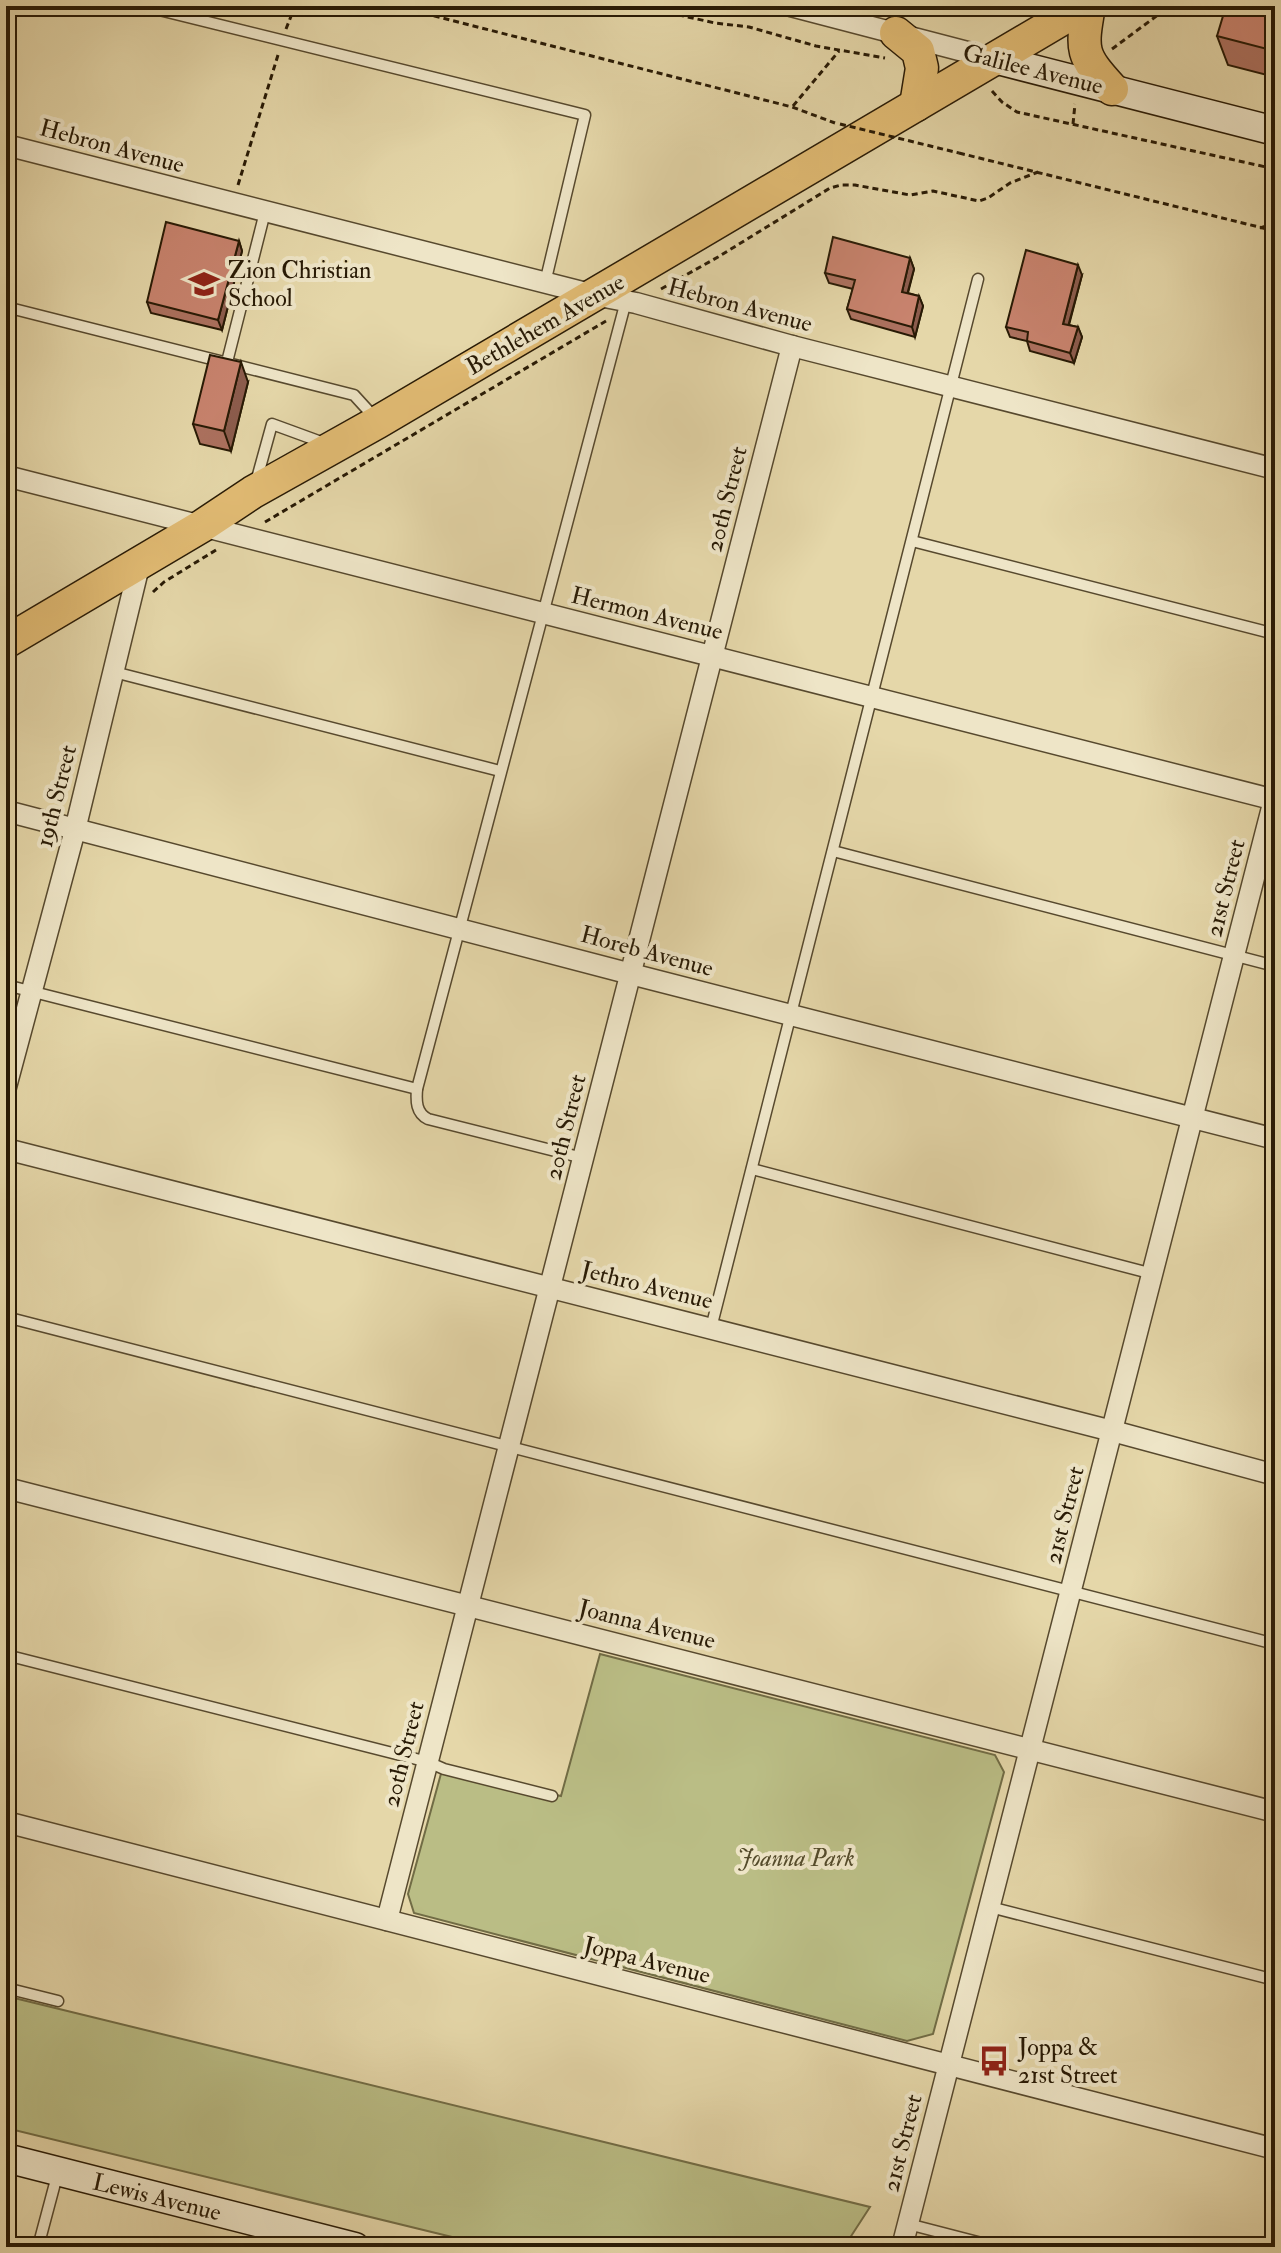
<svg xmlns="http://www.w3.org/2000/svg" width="1281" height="2253" font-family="'IM FELL Double Pica',serif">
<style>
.green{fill:#babd85;stroke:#716c45;stroke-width:2}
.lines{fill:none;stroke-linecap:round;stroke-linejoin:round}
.lane-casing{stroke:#57492e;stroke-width:13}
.street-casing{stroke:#57492e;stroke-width:23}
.secondary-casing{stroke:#281a05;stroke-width:31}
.primary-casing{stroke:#281a05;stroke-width:35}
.path{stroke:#281a05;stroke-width:3;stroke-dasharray:6 4;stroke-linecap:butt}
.lane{stroke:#eee5c7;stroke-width:10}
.street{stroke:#eee5c7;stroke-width:20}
.secondary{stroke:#eee5c7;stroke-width:28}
.primary{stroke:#e2bc74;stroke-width:32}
.path-bridge{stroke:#281a05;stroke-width:3;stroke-dasharray:6 4;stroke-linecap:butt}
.wall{fill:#ac715f;stroke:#281a05;stroke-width:2}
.shaded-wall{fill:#8c5c4d;stroke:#281a05;stroke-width:2}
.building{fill:#c8836e;stroke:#281a05;stroke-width:2}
.labels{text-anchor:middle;stroke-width:8;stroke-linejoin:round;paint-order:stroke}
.street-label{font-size:24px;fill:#281a05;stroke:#eee5c7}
.poi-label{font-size:24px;fill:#281a05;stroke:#eee5c7;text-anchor:start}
.park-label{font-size:24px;font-style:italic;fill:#544b2b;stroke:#eee5c7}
</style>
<rect width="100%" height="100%" fill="#e5d7a9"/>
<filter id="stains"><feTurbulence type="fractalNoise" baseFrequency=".0025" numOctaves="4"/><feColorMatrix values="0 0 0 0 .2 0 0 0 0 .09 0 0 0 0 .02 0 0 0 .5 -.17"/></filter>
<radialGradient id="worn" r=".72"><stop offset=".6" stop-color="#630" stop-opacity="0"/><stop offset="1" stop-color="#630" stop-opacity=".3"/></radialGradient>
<g class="green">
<path d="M 600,1654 L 995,1755 L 1004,1772 L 933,2034 L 907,2041 L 414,1913 L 408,1894 L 442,1770 L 561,1796 Z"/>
<path d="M 6,1996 L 870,2207 L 844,2247 L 493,2247 L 6,2128 Z"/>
</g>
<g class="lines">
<g class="lane-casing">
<g id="lane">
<path d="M 143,6 L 585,115 L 545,283"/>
<path d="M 6,307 L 354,395 L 375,418"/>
<path d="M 227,362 L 265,212"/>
<path d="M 256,482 L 272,424 L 324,443"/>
<path d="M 912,541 L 1275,634"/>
<path d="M 114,672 L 500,771"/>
<path d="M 833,851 L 1275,966"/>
<path d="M 6,985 L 417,1089"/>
<path d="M 583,1158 L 428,1119 C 416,1113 416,1101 417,1089 L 626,301"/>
<path d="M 752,1169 L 1153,1274"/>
<path d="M 6,1317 L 1275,1644"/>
<path d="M 711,1328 L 978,279"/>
<path d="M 6,1655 L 428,1762 L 444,1769 L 552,1796"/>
<path d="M 990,1907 L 1275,1980"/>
<path d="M 6,1988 L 58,2001"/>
<path d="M 908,2224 L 997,2247"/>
<path d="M 38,2247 L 58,2172"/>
</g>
</g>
<g class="street-casing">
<g id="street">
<path d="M 791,6 L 994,59"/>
<path d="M 6,145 L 594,295 L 636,303 L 792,346 L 1275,469"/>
<path d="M 6,476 L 1275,800"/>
<path d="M 6,811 L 631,974 L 1275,1139"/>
<path d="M 6,1087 L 75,830 L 140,562"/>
<path d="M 6,1149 L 1120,1433 L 1275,1475"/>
<path d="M 6,1488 L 1275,1812"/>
<path d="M 6,1822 L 1275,2149"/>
<path d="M 387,1920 L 792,346"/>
<path d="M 902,2247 L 1275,796"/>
</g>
</g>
<g class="secondary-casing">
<g id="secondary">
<path d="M 994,59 L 1275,131"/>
<path d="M 6,2158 L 355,2247"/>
</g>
</g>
<g class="primary-casing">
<g id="primary">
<path d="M 1089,6 C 1081,51 1081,55 1112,89"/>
<path d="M 896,33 L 918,51 L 922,68 L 916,105"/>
<path d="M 6,642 L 202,526 L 253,492 L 378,422 L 1084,6"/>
</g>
</g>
<g class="path">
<path d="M 395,6 L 792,107 L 835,123"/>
<path d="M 639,6 L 715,23 L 749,27 L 816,46 L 885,58"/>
<path d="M 286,29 L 295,6"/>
<path d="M 1112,49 L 1170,6"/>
<path d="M 992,91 L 1002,102 L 1017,112 L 1275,169"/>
<path d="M 793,106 L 839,51"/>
<path d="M 1073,124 L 1075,104"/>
<path d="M 959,153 L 1275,231"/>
<path d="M 238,185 L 278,55"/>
<path d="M 1260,228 L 1275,223"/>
<path d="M 661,289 L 718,257 L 830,188 L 841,185 L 855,185 L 910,195 L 933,191 L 979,201 L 988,198 L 1010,183 L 1038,172"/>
<path d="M 265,522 L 606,321"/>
<path d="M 153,592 L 164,582 L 216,550"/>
</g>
<use href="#lane" class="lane"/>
<use href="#street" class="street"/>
<use href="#secondary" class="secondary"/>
<use href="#primary" class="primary"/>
<path class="path-bridge" d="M 840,124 L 959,153"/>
</g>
<g class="wall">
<path d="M 1275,6 L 1275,77 L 1228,65 L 1217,36 L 1256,12 Z"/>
<path d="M 239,241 L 242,251 L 222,330 L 151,313 L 147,302 Z"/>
<path d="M 910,258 L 914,269 L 908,293 L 919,296 L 923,306 L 915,337 L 851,319 L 847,309 L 853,289 L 829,283 L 825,273 Z"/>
<path d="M 1082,275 L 1069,325 L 1078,327 L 1082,337 L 1074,363 L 1030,351 L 1027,341 L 1010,337 L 1006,327 Z"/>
<path d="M 248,382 L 231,451 L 200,444 L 193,424 Z"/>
</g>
<g class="shaded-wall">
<path d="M 239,241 L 242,251 L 222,330 L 218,320 Z"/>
<path d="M 910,258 L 914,269 L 905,302 L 902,292 Z"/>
<path d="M 1078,265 L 1082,275 L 1066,334 L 1063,324 Z"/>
<path d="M 919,296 L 923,306 L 915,337 L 912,327 Z"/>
<path d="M 1078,327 L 1082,337 L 1074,363 L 1070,353 Z"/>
<path d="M 241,362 L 248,382 L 231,451 L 224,431 Z"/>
</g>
<g class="building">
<path d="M 1226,6 L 1234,6 L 1256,12 L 1258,6 L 1275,6 L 1275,51 L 1217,36 Z"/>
<path d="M 166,222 L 239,241 L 218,320 L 147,302 Z"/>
<path d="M 833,237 L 910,258 L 902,292 L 919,296 L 912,327 L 847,309 L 855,280 L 825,273 Z"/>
<path d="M 1026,250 L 1078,265 L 1063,324 L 1078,327 L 1070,353 L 1027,341 L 1028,332 L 1006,327 Z"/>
<path d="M 210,355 L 241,362 L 224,431 L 193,424 Z"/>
</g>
<defs>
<g id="school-bare" transform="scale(2.4)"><path d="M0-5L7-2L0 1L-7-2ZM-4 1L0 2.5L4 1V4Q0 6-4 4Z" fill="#8f2418" stroke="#eee5c7" stroke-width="2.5" paint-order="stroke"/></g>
<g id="bus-bare" transform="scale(2.4)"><path d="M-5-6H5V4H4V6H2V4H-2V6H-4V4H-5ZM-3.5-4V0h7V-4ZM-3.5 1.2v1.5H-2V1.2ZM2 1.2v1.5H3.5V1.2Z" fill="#8f2418" stroke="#eee5c7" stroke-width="2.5" paint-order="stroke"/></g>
</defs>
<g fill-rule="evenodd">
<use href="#school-bare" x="204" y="284"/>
<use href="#bus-bare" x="994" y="2061"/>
</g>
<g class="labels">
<g class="street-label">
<text transform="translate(1033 69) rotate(14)" y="8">Galilee Avenue</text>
<text transform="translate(112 146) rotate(15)" y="8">Hebron Avenue</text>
<text transform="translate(740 305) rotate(15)" y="8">Hebron Avenue</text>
<text transform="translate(545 324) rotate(-30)" y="8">Bethlehem Avenue</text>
<text transform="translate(726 499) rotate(-76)" y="8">20th Street</text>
<text transform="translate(647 613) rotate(14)" y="8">Hermon Avenue</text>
<text transform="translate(56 796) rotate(-76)" y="8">19th Street</text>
<text transform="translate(1225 888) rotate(-76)" y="8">21st Street</text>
<text transform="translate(647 951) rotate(15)" y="8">Horeb Avenue</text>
<text transform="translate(565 1127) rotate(-76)" y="8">20th Street</text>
<text transform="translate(647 1285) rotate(14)" y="8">Jethro Avenue</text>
<text transform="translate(1064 1515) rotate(-76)" y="8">21st Street</text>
<text transform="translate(647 1624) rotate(14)" y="8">Joanna Avenue</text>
<text transform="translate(403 1754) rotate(-76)" y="8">20th Street</text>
<text transform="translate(647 1960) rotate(14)" y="8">Joppa Avenue</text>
<text transform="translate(902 2143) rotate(-76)" y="8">21st Street</text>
<text transform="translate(157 2197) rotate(14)" y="8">Lewis Avenue</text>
</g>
<g class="poi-label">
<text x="228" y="278">Zion Christian<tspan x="228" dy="28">School</tspan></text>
<text x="1018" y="2055">Joppa &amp;<tspan x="1018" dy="28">21st Street</tspan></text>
</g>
<g class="park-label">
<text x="796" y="1866">Joanna Park</text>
</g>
</g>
<rect width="1281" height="2253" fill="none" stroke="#e5d7a9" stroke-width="32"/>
<rect x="8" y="8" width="1265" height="2237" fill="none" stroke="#281a05" stroke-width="4"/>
<rect x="16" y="16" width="1249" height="2221" fill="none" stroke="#281a05" stroke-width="2"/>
<rect width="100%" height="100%" filter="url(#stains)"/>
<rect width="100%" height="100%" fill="url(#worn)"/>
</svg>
